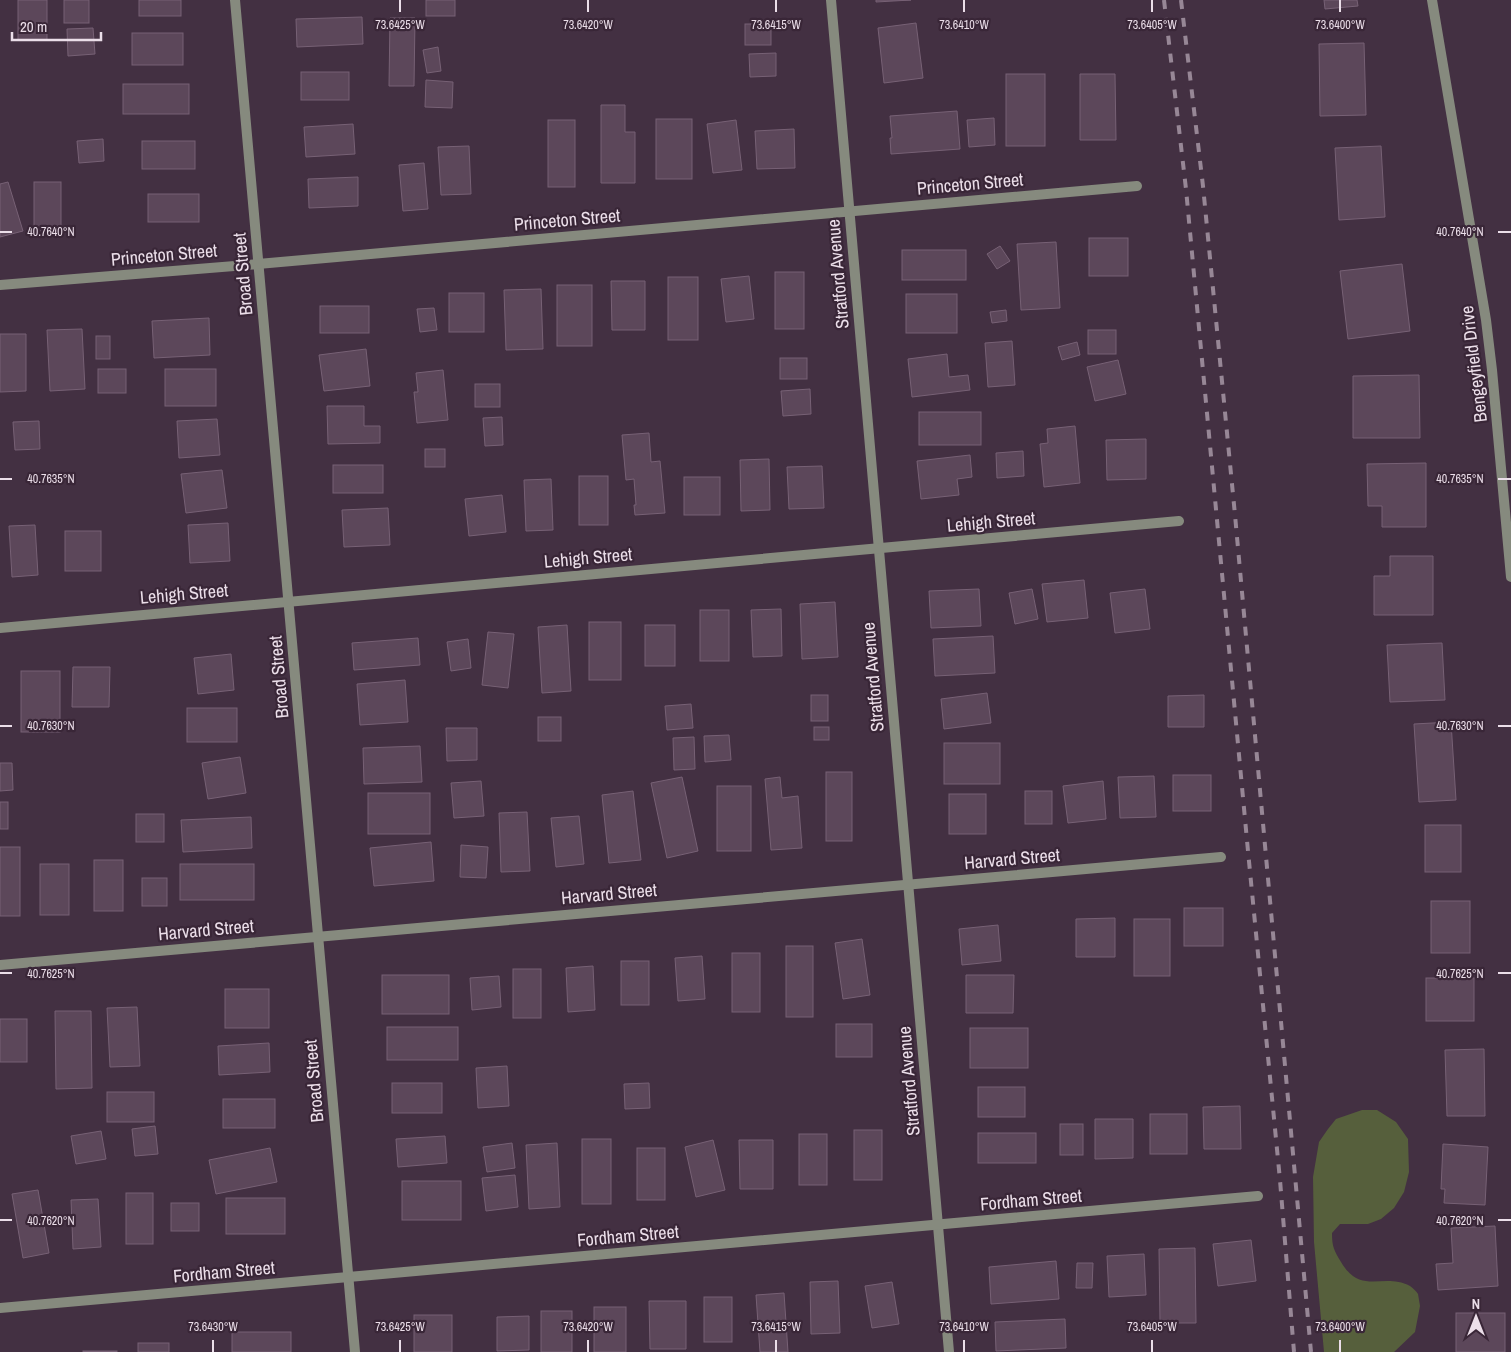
<svg xmlns="http://www.w3.org/2000/svg" width="1511" height="1352" font-family="'Archivo Narrow',sans-serif">
<style>
.green{fill:#565f3c}
.building{fill:#5c475a;stroke:#776175}
.lines{fill:none;stroke-linecap:round;stroke-linejoin:round}
.street{stroke:#868a7e;stroke-width:10}
.rail{stroke:#978796;stroke-width:4;stroke-dasharray:9 9;stroke-linecap:butt}
.ticks{fill:none;stroke:#ebdee9;stroke-width:2}
.labels{text-anchor:middle;stroke-width:4.5;stroke-linejoin:round;paint-order:stroke}
.street-label{font-size:18px;fill:#ebdee9;stroke:#392637}
.ticks-label{font-size:12px;text-anchor:middle;fill:#ebdee9;stroke:#392637;stroke-width:4.5;stroke-linejoin:round;paint-order:stroke}
</style>
<rect width="100%" height="100%" fill="#433042"/>
<path class="green" d="M 1362,1110 L 1377,1110 L 1396,1122 L 1408,1139 L 1409,1172 L 1404,1192 L 1394,1208 L 1381,1219 L 1368,1224 L 1340,1224 L 1332,1233 C 1332,1247 1334,1250 1341,1262 C 1361,1296 1383,1272 1410,1286 C 1413,1288 1416,1291 1418,1294 L 1420,1306 L 1415,1332 L 1394,1352 L 1324,1352 L 1314,1242 L 1313,1177 L 1319,1142 L 1328,1129 L 1336,1119 Z"/>
<g class="building">
<rect x="18" y="0" width="29" height="40"/>
<rect x="64" y="0" width="25" height="23"/>
<rect x="139" y="0" width="42" height="16"/>
<rect x="426" y="0" width="29" height="16"/>
<path d="M 876,0 L 911,0 L 876,2 Z"/>
<path d="M 1324,0 L 1357,0 L 1358,6 L 1325,9 Z"/>
<path d="M 362,17 L 363,44 L 297,47 L 296,19 Z"/>
<path d="M 390,18 L 415,18 L 414,86 L 389,86 Z"/>
<path d="M 916,23 L 923,78 L 884,83 L 878,28 Z"/>
<rect x="745" y="24" width="26" height="21"/>
<path d="M 93,28 L 95,54 L 68,56 L 67,29 Z"/>
<rect x="132" y="33" width="51" height="32"/>
<path d="M 1364,43 L 1366,115 L 1320,116 L 1319,44 Z"/>
<path d="M 438,47 L 441,71 L 427,73 L 423,50 Z"/>
<path d="M 776,53 L 776,76 L 750,77 L 749,54 Z"/>
<rect x="301" y="72" width="48" height="28"/>
<rect x="1006" y="74" width="39" height="72"/>
<path d="M 1080,74 L 1115,74 L 1116,140 L 1080,140 Z"/>
<path d="M 426,80 L 453,82 L 452,108 L 425,107 Z"/>
<rect x="123" y="84" width="66" height="30"/>
<path d="M 601,105 L 625,105 L 625,132 L 635,132 L 635,183 L 601,183 Z"/>
<path d="M 957,111 L 960,149 L 891,154 L 890,138 L 892,138 L 890,116 Z"/>
<path d="M 994,118 L 995,145 L 969,147 L 967,120 Z"/>
<rect x="656" y="119" width="36" height="60"/>
<rect x="548" y="120" width="27" height="67"/>
<path d="M 736,120 L 742,170 L 713,173 L 707,124 Z"/>
<path d="M 353,124 L 355,154 L 306,157 L 304,127 Z"/>
<path d="M 794,129 L 795,168 L 757,169 L 755,131 Z"/>
<path d="M 103,139 L 104,161 L 79,163 L 77,141 Z"/>
<rect x="142" y="141" width="53" height="28"/>
<path d="M 469,146 L 471,194 L 441,195 L 438,147 Z"/>
<path d="M 1381,146 L 1385,217 L 1339,220 L 1335,148 Z"/>
<path d="M 424,163 L 428,209 L 403,211 L 399,165 Z"/>
<path d="M 358,177 L 358,206 L 309,208 L 308,179 Z"/>
<path d="M 8,182 L 23,231 L 0,237 L 0,184 Z"/>
<rect x="34" y="182" width="27" height="48"/>
<rect x="148" y="194" width="51" height="28"/>
<rect x="1089" y="238" width="39" height="38"/>
<path d="M 1056,242 L 1060,308 L 1021,310 L 1017,244 Z"/>
<path d="M 1000,246 L 1010,261 L 997,269 L 987,254 Z"/>
<rect x="902" y="250" width="64" height="30"/>
<path d="M 1402,264 L 1410,331 L 1348,339 L 1340,271 Z"/>
<rect x="775" y="272" width="29" height="57"/>
<path d="M 749,276 L 754,319 L 726,322 L 721,279 Z"/>
<rect x="668" y="277" width="30" height="63"/>
<path d="M 611,281 L 645,281 L 645,330 L 612,330 Z"/>
<rect x="557" y="285" width="35" height="61"/>
<path d="M 541,289 L 543,349 L 506,350 L 504,290 Z"/>
<rect x="449" y="293" width="35" height="39"/>
<rect x="906" y="294" width="51" height="39"/>
<rect x="320" y="306" width="49" height="27"/>
<path d="M 434,308 L 437,330 L 420,332 L 417,309 Z"/>
<path d="M 1006,310 L 1007,321 L 992,323 L 990,312 Z"/>
<path d="M 209,318 L 210,355 L 154,358 L 152,321 Z"/>
<path d="M 82,329 L 85,389 L 50,391 L 47,330 Z"/>
<rect x="1088" y="330" width="28" height="24"/>
<path d="M 0,334 L 26,334 L 26,391 L 0,392 Z"/>
<rect x="96" y="336" width="14" height="23"/>
<path d="M 1012,341 L 1015,385 L 988,387 L 985,343 Z"/>
<path d="M 1077,342 L 1080,355 L 1062,360 L 1058,347 Z"/>
<path d="M 366,349 L 370,386 L 324,391 L 319,355 Z"/>
<path d="M 947,354 L 949,377 L 968,375 L 970,390 L 912,397 L 908,359 Z"/>
<rect x="780" y="358" width="27" height="21"/>
<path d="M 1118,360 L 1126,394 L 1095,401 L 1087,367 Z"/>
<rect x="98" y="369" width="28" height="24"/>
<rect x="165" y="369" width="51" height="37"/>
<path d="M 443,370 L 448,420 L 417,423 L 414,392 L 418,392 L 416,373 Z"/>
<path d="M 1419,375 L 1420,438 L 1353,438 L 1353,376 Z"/>
<rect x="475" y="384" width="25" height="23"/>
<path d="M 810,389 L 811,414 L 783,416 L 781,391 Z"/>
<path d="M 327,406 L 364,406 L 364,426 L 380,426 L 380,443 L 328,444 Z"/>
<rect x="919" y="412" width="62" height="33"/>
<path d="M 502,417 L 503,445 L 485,446 L 483,418 Z"/>
<path d="M 217,419 L 220,455 L 179,458 L 177,421 Z"/>
<path d="M 39,421 L 40,449 L 15,450 L 13,422 Z"/>
<path d="M 1075,426 L 1080,483 L 1044,487 L 1040,444 L 1048,443 L 1047,429 Z"/>
<path d="M 649,433 L 651,462 L 660,461 L 665,513 L 635,515 L 634,505 L 636,505 L 634,479 L 626,480 L 622,435 Z"/>
<path d="M 1146,439 L 1146,479 L 1107,480 L 1106,440 Z"/>
<rect x="425" y="449" width="20" height="18"/>
<path d="M 1023,451 L 1024,476 L 997,478 L 996,453 Z"/>
<path d="M 970,455 L 972,477 L 957,479 L 959,495 L 921,499 L 917,461 Z"/>
<path d="M 769,459 L 770,510 L 741,511 L 740,460 Z"/>
<path d="M 1426,463 L 1426,527 L 1382,527 L 1382,506 L 1368,506 L 1367,464 Z"/>
<rect x="333" y="465" width="50" height="28"/>
<path d="M 822,466 L 824,508 L 789,509 L 787,467 Z"/>
<path d="M 222,470 L 227,508 L 186,513 L 181,474 Z"/>
<rect x="579" y="476" width="29" height="49"/>
<rect x="684" y="477" width="36" height="38"/>
<path d="M 551,479 L 553,530 L 526,531 L 524,480 Z"/>
<path d="M 502,495 L 506,532 L 469,536 L 465,499 Z"/>
<path d="M 388,508 L 390,545 L 344,547 L 342,510 Z"/>
<path d="M 228,523 L 230,561 L 190,563 L 188,525 Z"/>
<path d="M 35,525 L 38,575 L 12,577 L 9,526 Z"/>
<rect x="65" y="531" width="36" height="40"/>
<path d="M 1390,556 L 1433,556 L 1433,615 L 1374,615 L 1374,576 L 1390,576 Z"/>
<path d="M 1084,580 L 1088,618 L 1047,622 L 1042,584 Z"/>
<path d="M 979,589 L 981,626 L 931,628 L 929,591 Z"/>
<path d="M 1032,589 L 1038,619 L 1015,624 L 1009,593 Z"/>
<path d="M 1145,589 L 1150,629 L 1115,633 L 1110,593 Z"/>
<path d="M 835,602 L 838,657 L 802,659 L 800,604 Z"/>
<path d="M 781,609 L 782,656 L 753,657 L 751,610 Z"/>
<rect x="700" y="610" width="29" height="51"/>
<rect x="589" y="622" width="32" height="58"/>
<path d="M 567,625 L 571,691 L 542,693 L 538,627 Z"/>
<rect x="645" y="625" width="30" height="41"/>
<path d="M 488,632 L 514,634 L 508,688 L 482,685 Z"/>
<path d="M 993,636 L 995,673 L 935,676 L 933,639 Z"/>
<path d="M 418,638 L 420,665 L 354,670 L 352,643 Z"/>
<path d="M 468,639 L 471,668 L 451,671 L 447,642 Z"/>
<path d="M 1442,643 L 1445,700 L 1390,702 L 1387,645 Z"/>
<path d="M 231,654 L 234,690 L 198,694 L 194,658 Z"/>
<path d="M 73,667 L 110,667 L 109,707 L 72,707 Z"/>
<rect x="21" y="671" width="39" height="61"/>
<path d="M 405,680 L 408,722 L 360,725 L 357,684 Z"/>
<path d="M 987,693 L 991,723 L 944,729 L 941,699 Z"/>
<rect x="811" y="695" width="17" height="26"/>
<path d="M 1204,695 L 1204,727 L 1168,727 L 1168,696 Z"/>
<path d="M 691,704 L 693,728 L 667,730 L 665,706 Z"/>
<rect x="187" y="708" width="50" height="34"/>
<rect x="538" y="717" width="23" height="24"/>
<path d="M 1451,722 L 1456,800 L 1419,802 L 1414,724 Z"/>
<rect x="814" y="727" width="15" height="13"/>
<path d="M 446,728 L 477,728 L 477,760 L 447,761 Z"/>
<path d="M 729,735 L 731,760 L 705,762 L 704,736 Z"/>
<path d="M 694,737 L 695,769 L 674,770 L 673,738 Z"/>
<rect x="944" y="743" width="56" height="41"/>
<path d="M 420,746 L 422,782 L 364,784 L 363,748 Z"/>
<path d="M 240,757 L 246,793 L 208,799 L 202,763 Z"/>
<path d="M 0,763 L 12,763 L 13,790 L 0,791 Z"/>
<rect x="826" y="772" width="26" height="69"/>
<rect x="1173" y="775" width="38" height="36"/>
<path d="M 1154,776 L 1156,817 L 1120,818 L 1118,777 Z"/>
<path d="M 682,777 L 698,851 L 667,858 L 651,783 Z"/>
<path d="M 780,777 L 782,798 L 798,796 L 802,848 L 771,850 L 765,779 Z"/>
<path d="M 481,781 L 484,816 L 454,818 L 451,783 Z"/>
<path d="M 1103,781 L 1106,819 L 1068,823 L 1063,786 Z"/>
<rect x="717" y="786" width="34" height="65"/>
<path d="M 633,791 L 641,860 L 609,863 L 602,795 Z"/>
<rect x="1025" y="791" width="27" height="33"/>
<rect x="368" y="793" width="62" height="41"/>
<rect x="949" y="794" width="37" height="40"/>
<rect x="0" y="802" width="8" height="27"/>
<path d="M 527,812 L 530,871 L 501,872 L 499,813 Z"/>
<rect x="136" y="814" width="28" height="28"/>
<path d="M 579,816 L 584,864 L 556,867 L 551,818 Z"/>
<path d="M 251,817 L 252,848 L 183,852 L 181,820 Z"/>
<rect x="1425" y="825" width="36" height="47"/>
<path d="M 431,842 L 434,881 L 374,886 L 370,848 Z"/>
<path d="M 461,845 L 488,847 L 486,878 L 460,877 Z"/>
<rect x="0" y="847" width="20" height="69"/>
<rect x="94" y="860" width="29" height="51"/>
<rect x="40" y="864" width="29" height="51"/>
<rect x="180" y="864" width="74" height="36"/>
<rect x="142" y="878" width="25" height="28"/>
<rect x="1431" y="901" width="39" height="52"/>
<rect x="1184" y="908" width="39" height="38"/>
<path d="M 1115,918 L 1115,957 L 1076,957 L 1076,919 Z"/>
<rect x="1134" y="919" width="36" height="57"/>
<path d="M 998,925 L 1001,961 L 962,965 L 959,929 Z"/>
<path d="M 862,939 L 870,995 L 843,999 L 835,943 Z"/>
<rect x="786" y="946" width="27" height="71"/>
<rect x="732" y="953" width="28" height="59"/>
<path d="M 702,956 L 705,999 L 678,1001 L 675,958 Z"/>
<rect x="621" y="961" width="28" height="44"/>
<path d="M 593,966 L 595,1010 L 568,1012 L 566,968 Z"/>
<rect x="513" y="969" width="28" height="49"/>
<rect x="382" y="975" width="67" height="39"/>
<path d="M 966,975 L 1014,975 L 1013,1013 L 966,1013 Z"/>
<path d="M 499,976 L 501,1007 L 472,1010 L 470,978 Z"/>
<rect x="1426" y="978" width="48" height="43"/>
<rect x="225" y="989" width="44" height="39"/>
<path d="M 137,1007 L 140,1066 L 110,1067 L 107,1008 Z"/>
<path d="M 55,1011 L 91,1011 L 92,1088 L 56,1089 Z"/>
<rect x="0" y="1019" width="27" height="43"/>
<rect x="836" y="1024" width="36" height="33"/>
<rect x="387" y="1027" width="71" height="33"/>
<rect x="970" y="1028" width="58" height="40"/>
<path d="M 269,1043 L 270,1072 L 219,1075 L 218,1046 Z"/>
<path d="M 1484,1049 L 1485,1116 L 1447,1116 L 1445,1050 Z"/>
<path d="M 507,1066 L 509,1106 L 478,1108 L 476,1068 Z"/>
<rect x="392" y="1083" width="50" height="30"/>
<path d="M 649,1083 L 650,1108 L 625,1109 L 624,1084 Z"/>
<rect x="978" y="1087" width="47" height="30"/>
<rect x="107" y="1092" width="47" height="30"/>
<rect x="223" y="1099" width="52" height="29"/>
<path d="M 1240,1106 L 1241,1149 L 1204,1149 L 1203,1107 Z"/>
<rect x="1150" y="1114" width="37" height="40"/>
<path d="M 1095,1119 L 1133,1119 L 1133,1158 L 1095,1159 Z"/>
<rect x="1060" y="1124" width="23" height="31"/>
<path d="M 155,1126 L 158,1154 L 135,1156 L 132,1129 Z"/>
<rect x="854" y="1130" width="28" height="50"/>
<path d="M 101,1131 L 106,1159 L 76,1164 L 71,1136 Z"/>
<rect x="978" y="1133" width="58" height="30"/>
<rect x="799" y="1134" width="28" height="51"/>
<path d="M 445,1136 L 447,1163 L 398,1167 L 396,1139 Z"/>
<rect x="582" y="1139" width="29" height="65"/>
<path d="M 713,1140 L 725,1190 L 696,1197 L 685,1147 Z"/>
<path d="M 739,1140 L 773,1140 L 773,1189 L 740,1189 Z"/>
<path d="M 512,1143 L 515,1168 L 487,1172 L 483,1147 Z"/>
<path d="M 557,1143 L 560,1207 L 529,1209 L 526,1145 Z"/>
<path d="M 1443,1144 L 1488,1147 L 1485,1205 L 1444,1203 L 1445,1189 L 1441,1189 Z"/>
<path d="M 270,1148 L 277,1182 L 216,1194 L 209,1160 Z"/>
<rect x="637" y="1148" width="28" height="52"/>
<path d="M 515,1175 L 518,1207 L 486,1211 L 482,1178 Z"/>
<rect x="402" y="1181" width="59" height="39"/>
<path d="M 38,1190 L 49,1253 L 23,1258 L 12,1194 Z"/>
<rect x="126" y="1193" width="27" height="51"/>
<rect x="226" y="1198" width="59" height="36"/>
<path d="M 98,1199 L 101,1247 L 73,1249 L 71,1200 Z"/>
<rect x="171" y="1203" width="28" height="28"/>
<path d="M 1495,1226 L 1498,1286 L 1438,1290 L 1436,1264 L 1453,1263 L 1451,1228 Z"/>
<path d="M 1251,1240 L 1256,1281 L 1218,1286 L 1213,1244 Z"/>
<path d="M 1195,1248 L 1196,1323 L 1160,1323 L 1159,1249 Z"/>
<path d="M 1144,1254 L 1146,1295 L 1109,1297 L 1107,1256 Z"/>
<path d="M 1056,1261 L 1059,1299 L 991,1304 L 989,1267 Z"/>
<path d="M 1077,1263 L 1093,1263 L 1092,1288 L 1076,1288 Z"/>
<path d="M 838,1281 L 840,1333 L 811,1334 L 810,1282 Z"/>
<path d="M 892,1282 L 899,1324 L 872,1328 L 865,1286 Z"/>
<path d="M 784,1293 L 788,1352 L 760,1352 L 756,1295 Z"/>
<rect x="704" y="1297" width="28" height="45"/>
<path d="M 649,1301 L 686,1301 L 686,1349 L 650,1349 Z"/>
<rect x="594" y="1307" width="32" height="45"/>
<rect x="541" y="1311" width="31" height="41"/>
<rect x="1456" y="1313" width="49" height="39"/>
<rect x="414" y="1315" width="38" height="37"/>
<path d="M 529,1316 L 529,1350 L 497,1351 L 497,1317 Z"/>
<path d="M 1065,1319 L 1066,1348 L 996,1351 L 995,1322 Z"/>
<rect x="232" y="1332" width="59" height="20"/>
<rect x="138" y="1343" width="31" height="9"/>
<rect x="83" y="1351" width="34" height="1"/>
</g>
<g class="lines">
<g class="street">
<path d="M 235,0 L 355,1352"/>
<path d="M 831,0 L 949,1352"/>
<path d="M 1432,0 L 1486,320 L 1492,370 L 1511,577"/>
<path d="M 0,285 L 258,264 L 1137,186"/>
<path d="M 0,628 L 1179,521"/>
<path d="M 0,965 L 1221,857"/>
<path d="M 0,1308 L 1258,1196"/>
</g>
<g class="rail">
<path d="M 1164,0 L 1186,189 L 1248,851 L 1280,1180 L 1294,1352"/>
<path d="M 1181,0 L 1203,186 L 1235,515 L 1311,1352"/>
</g>
</g>
<path class="ticks" d="M 400,0 L 400,12M 588,0 L 588,12M 776,0 L 776,12M 964,0 L 964,12M 1152,0 L 1152,12M 1340,0 L 1340,12M 0,232 L 12,232M 1498,232 L 1511,232M 0,479 L 12,479M 1498,479 L 1511,479M 0,726 L 12,726M 1498,726 L 1511,726M 0,973 L 12,973M 1498,973 L 1511,973M 0,1220 L 12,1220M 1498,1220 L 1511,1220M 213,1340 L 213,1352M 400,1340 L 400,1352M 588,1340 L 588,1352M 776,1340 L 776,1352M 964,1340 L 964,1352M 1152,1340 L 1152,1352M 1340,1340 L 1340,1352"/>
<g class="labels">
<g class="street-label">
<text transform="translate(970 184) rotate(-5)" y="6">Princeton Street</text>
<text transform="translate(567 220) rotate(-5)" y="6">Princeton Street</text>
<text transform="translate(164 255) rotate(-5)" y="6">Princeton Street</text>
<text transform="translate(243 274) rotate(-95)" y="6">Broad Street</text>
<text transform="translate(838 274) rotate(-95)" y="6">Stratford Avenue</text>
<text transform="translate(1474 364) rotate(-97)" y="6">Bengeyfield Drive</text>
<text transform="translate(991 522) rotate(-5)" y="6">Lehigh Street</text>
<text transform="translate(588 558) rotate(-5)" y="6">Lehigh Street</text>
<text transform="translate(184 594) rotate(-5)" y="6">Lehigh Street</text>
<text transform="translate(279 677) rotate(-95)" y="6">Broad Street</text>
<text transform="translate(873 677) rotate(-95)" y="6">Stratford Avenue</text>
<text transform="translate(1012 859) rotate(-5)" y="6">Harvard Street</text>
<text transform="translate(609 894) rotate(-5)" y="6">Harvard Street</text>
<text transform="translate(206 930) rotate(-5)" y="6">Harvard Street</text>
<text transform="translate(314 1081) rotate(-95)" y="6">Broad Street</text>
<text transform="translate(909 1081) rotate(-95)" y="6">Stratford Avenue</text>
<text transform="translate(1031 1200) rotate(-5)" y="6">Fordham Street</text>
<text transform="translate(628 1236) rotate(-5)" y="6">Fordham Street</text>
<text transform="translate(224 1272) rotate(-5)" y="6">Fordham Street</text>
</g>
</g>
<g class="ticks-label">
<text x="400" y="29">73.6425°W</text>
<text x="588" y="29">73.6420°W</text>
<text x="776" y="29">73.6415°W</text>
<text x="964" y="29">73.6410°W</text>
<text x="1152" y="29">73.6405°W</text>
<text x="1340" y="29">73.6400°W</text>
<text x="51" y="236">40.7640°N</text>
<text x="1460" y="236">40.7640°N</text>
<text x="51" y="483">40.7635°N</text>
<text x="1460" y="483">40.7635°N</text>
<text x="51" y="730">40.7630°N</text>
<text x="1460" y="730">40.7630°N</text>
<text x="51" y="978">40.7625°N</text>
<text x="1460" y="978">40.7625°N</text>
<text x="51" y="1225">40.7620°N</text>
<text x="1460" y="1225">40.7620°N</text>
<text x="213" y="1331">73.6430°W</text>
<text x="400" y="1331">73.6425°W</text>
<text x="588" y="1331">73.6420°W</text>
<text x="776" y="1331">73.6415°W</text>
<text x="964" y="1331">73.6410°W</text>
<text x="1152" y="1331">73.6405°W</text>
<text x="1340" y="1331">73.6400°W</text>
</g>
<g transform="translate(1476 1317)" stroke="#392637" stroke-width="4" paint-order="stroke">
<path d="M0-4L9 19L0 12L-9 19Z" fill="#ebdee9"/>
<text y="-8" font-size="14" font-weight="bold" text-anchor="middle" fill="#ebdee9">N</text>
</g>
<path d="M12 32v8h89v-8" fill="none" stroke="#ebdee9" stroke-width="2.5"/>
<text x="20" y="32" font-size="15" fill="#ebdee9" stroke="#392637" stroke-width="4" paint-order="stroke">20 m</text>
</svg>
